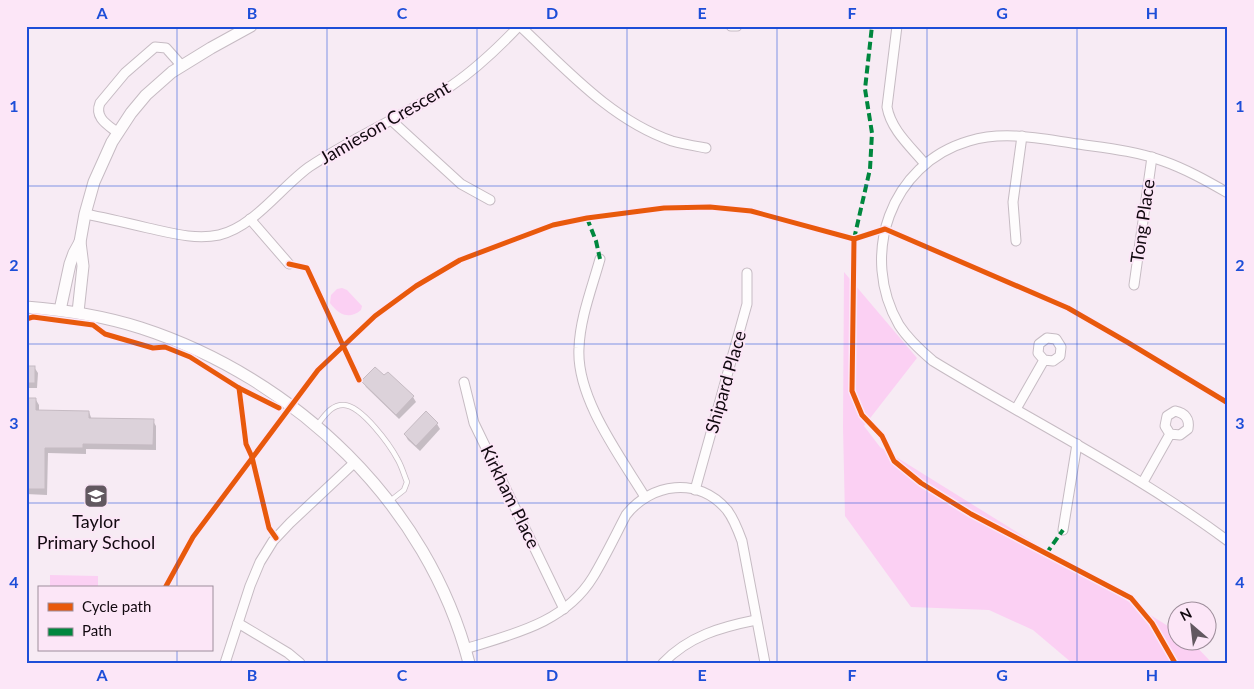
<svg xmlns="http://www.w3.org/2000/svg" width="1254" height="689" font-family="Lato,sans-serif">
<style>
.green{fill:#fbd0f3}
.shadow{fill:#0003}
.building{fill:#dcd2da;stroke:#c6bbc3}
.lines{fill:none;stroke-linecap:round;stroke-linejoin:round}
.service-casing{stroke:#c6bbc3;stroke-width:6}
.minor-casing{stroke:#c6bbc3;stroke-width:11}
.tertiary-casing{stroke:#c6bbc3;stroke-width:13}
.service{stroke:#fefcfd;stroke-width:4.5}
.minor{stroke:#fefcfd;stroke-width:9}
.tertiary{stroke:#fefcfd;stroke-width:11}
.quiet{stroke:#00873e;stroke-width:4;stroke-dasharray:8 4;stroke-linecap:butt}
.cycleway-casing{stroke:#fce6f7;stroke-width:8}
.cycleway{stroke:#e8590c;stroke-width:5}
.grid{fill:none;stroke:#1d4ed8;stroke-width:1;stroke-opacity:0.55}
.labels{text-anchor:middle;stroke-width:4;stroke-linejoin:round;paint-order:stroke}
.street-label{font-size:18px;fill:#120910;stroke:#fce6f7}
.poi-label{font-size:18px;fill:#120910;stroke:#fce6f7}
.neatline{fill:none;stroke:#1d4ed8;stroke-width:2}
.grid-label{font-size:16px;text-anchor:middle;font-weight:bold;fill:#1d4ed8}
</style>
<rect width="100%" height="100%" fill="#f7ebf4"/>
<g class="green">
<path d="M 844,272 L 917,358 L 864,426 L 880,447 L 1176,631 L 1176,642 L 1192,642 L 1212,663 L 1072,663 L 1033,630 L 989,610 L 911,607 L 845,516 L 843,427 Z"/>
<path d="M 342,288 L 347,290 L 362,306 L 361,310 C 349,320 339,315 330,303 L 331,295 L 337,289 Z"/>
<path d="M 50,575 L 98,576 L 98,588 L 50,588 Z"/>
</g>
<g class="shadow">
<path d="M 26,367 L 34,367 L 38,373 L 37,388 L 26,388 Z"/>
<path d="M 363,382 L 413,397 L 416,402 L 399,419 L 366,387 Z"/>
<path d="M 26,400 L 36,400 L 39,405 L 39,411 L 89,412 L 92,420 L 153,421 L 156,426 L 156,450 L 86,449 L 86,454 L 48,453 L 47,495 L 26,494 Z"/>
<path d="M 437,424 L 440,429 L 420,451 L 408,440 L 405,435 Z"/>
</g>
<g class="building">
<rect x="26" y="366" width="9" height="17"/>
<path d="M 375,367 L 384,375 L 388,372 L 414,396 L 396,415 L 361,381 Z"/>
<path d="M 26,398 L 36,398 L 36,410 L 89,411 L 89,418 L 154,419 L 153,445 L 83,444 L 83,448 L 45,448 L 45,489 L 26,489 Z"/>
<path d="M 426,411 L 438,423 L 416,446 L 404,434 Z"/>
</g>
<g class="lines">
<g class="service-casing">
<path id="service" d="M 317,425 C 324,417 331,404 344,405 C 362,406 390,445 398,460 C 402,467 404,475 407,482 L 404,490 L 390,501"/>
</g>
<g class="minor-casing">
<g id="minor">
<path d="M 520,26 C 566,69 611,120 672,141 C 683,144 695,146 706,148"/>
<path d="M 731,26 L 737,26"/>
<path d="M 897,26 L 887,107 C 891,130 911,147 925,164"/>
<path d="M 391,120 L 461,184 L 490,200"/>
<path d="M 118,133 C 108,125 94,118 100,103 L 125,73 L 155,47 L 166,48 L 182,66"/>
<path d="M 1228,193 C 1207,181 1186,169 1163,161 C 1136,151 1106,148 1078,144 C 1042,139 1005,130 969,141 C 890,164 859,256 899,325 C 908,339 920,350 933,361 C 1031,421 1135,472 1228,541"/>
<path d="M 85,214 C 106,218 127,223 148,228 C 171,233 195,240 219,235 C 254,227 281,187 309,167 C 354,137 405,115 451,86 C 476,69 498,48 519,26"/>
<path d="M 250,219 L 289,264"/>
<path d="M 1016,241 L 1013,202 L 1022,136"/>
<path d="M 600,259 C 592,288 580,318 579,348 C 576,398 620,456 645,497"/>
<path d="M 1134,285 L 1152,157"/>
<path d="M 464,382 L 474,423 L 564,609"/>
<path d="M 1016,409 L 1044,360 L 1038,353 L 1039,344 L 1047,338 L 1056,339 L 1061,347 L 1060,356 L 1053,361 L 1044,360"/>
<path d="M 1143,482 L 1170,434 L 1165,426 L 1167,416 L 1175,411 C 1185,413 1190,419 1188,429 L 1180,435 L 1170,434"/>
<path d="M 695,490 L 747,304 L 747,273"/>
<path d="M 1063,530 L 1077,444"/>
<path d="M 238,623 L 288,653 L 300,663"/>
<path d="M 465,649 C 513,634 565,623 593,577 C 605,557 615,536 626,515 C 651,483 698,476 727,510 C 734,519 738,530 742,541 L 765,663"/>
<path d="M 225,663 L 250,586 L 260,562 L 273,541 L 290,523 L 355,462"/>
<path d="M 663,663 C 689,636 721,627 756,620"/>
</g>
</g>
<g class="tertiary-casing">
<g id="tertiary">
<path d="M 26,307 C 65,310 104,316 141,328 C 295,378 428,504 469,663"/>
<path d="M 60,310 L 70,264 L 74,253 L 80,242 L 85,214 L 94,182 L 112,142 L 131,113 L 146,95 L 172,72 L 211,48 L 251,26"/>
<path d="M 78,312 L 83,266 L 80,242"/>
</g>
</g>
<use href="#service" class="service"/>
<use href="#minor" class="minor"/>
<use href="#tertiary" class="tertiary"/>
<g class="quiet">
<path d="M 587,218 L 596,241 L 600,259"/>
<path d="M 854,239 L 870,169 L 872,133 L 865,89 L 872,26"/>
<path d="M 1046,554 L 1063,530"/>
</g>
<g class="cycleway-casing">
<g id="cycleway">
<path d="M 854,239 L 852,391 L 862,415 L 882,436 L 894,461 L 921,483 L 971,514 L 1131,598 L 1152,623 L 1175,663"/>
<path d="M 289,264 L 307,268 L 359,380"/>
<path d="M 26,319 L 33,317 L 93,325 L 105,334 L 153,348 L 165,347 L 190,357 L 239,388 L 279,408"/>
<path d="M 239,388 L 246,444 L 252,457 L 269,528 L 276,538"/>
<path d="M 165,588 L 193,537 L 318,370 L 375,316 L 416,286 L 460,260 L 553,225 L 587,218 L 664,208 L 710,207 L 751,211 L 854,239 L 885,229 L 1068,308 L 1127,342 L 1228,403"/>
</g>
</g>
<use href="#cycleway" class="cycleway"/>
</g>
<path class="grid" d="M 177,26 L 177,588M 327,26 L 327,663M 477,26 L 477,663M 627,26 L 627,663M 777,26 L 777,663M 927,26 L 927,663M 1077,26 L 1077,663M 26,186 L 1228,186M 26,344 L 1228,344M 26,503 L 1228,503M 177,650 L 177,663"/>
<defs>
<g id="school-square" transform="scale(1.25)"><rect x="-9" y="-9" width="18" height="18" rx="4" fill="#625860" stroke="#fce6f7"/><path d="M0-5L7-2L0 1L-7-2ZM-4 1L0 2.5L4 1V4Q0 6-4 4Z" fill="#fff"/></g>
</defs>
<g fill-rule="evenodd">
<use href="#school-square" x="96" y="496"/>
</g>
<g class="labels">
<g class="street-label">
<text transform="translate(385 123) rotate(-30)" y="6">Jamieson Crescent</text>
<text transform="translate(1143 221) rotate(-82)" y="6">Tong Place</text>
<text transform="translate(726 382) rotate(-74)" y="6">Shipard Place</text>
<text transform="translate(510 497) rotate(64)" y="6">Kirkham Place</text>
</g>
<g class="poi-label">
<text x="96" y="528">Taylor<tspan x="96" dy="21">Primary School</tspan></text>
</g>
</g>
<rect width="1254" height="689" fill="none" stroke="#fce6f7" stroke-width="55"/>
<rect x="38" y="586" width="175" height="65" fill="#fce6f7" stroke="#9e8e9b"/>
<rect x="48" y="603" width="25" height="8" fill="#e8590c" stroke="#9e8e9b"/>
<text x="82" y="612" font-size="15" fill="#120910">Cycle path</text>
<rect x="48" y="628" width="25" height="8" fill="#00873e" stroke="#9e8e9b"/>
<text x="82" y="636" font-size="15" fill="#120910">Path</text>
<g transform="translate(1192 626) rotate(332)"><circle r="24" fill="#fce6f7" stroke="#9e8e9b"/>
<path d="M0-4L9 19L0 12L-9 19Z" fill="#625860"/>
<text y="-8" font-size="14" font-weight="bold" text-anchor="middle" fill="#120910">N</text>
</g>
<rect x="28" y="28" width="1198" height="634" class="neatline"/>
<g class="grid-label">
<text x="102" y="19">A</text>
<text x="252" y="19">B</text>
<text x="402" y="19">C</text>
<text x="552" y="19">D</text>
<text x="702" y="19">E</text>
<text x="852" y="19">F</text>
<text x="1002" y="19">G</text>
<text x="1152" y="19">H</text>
<text x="14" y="112">1</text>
<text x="1240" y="112">1</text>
<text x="14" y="271">2</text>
<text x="1240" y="271">2</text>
<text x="14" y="429">3</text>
<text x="1240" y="429">3</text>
<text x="14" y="588">4</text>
<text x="1240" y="588">4</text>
<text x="102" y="681">A</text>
<text x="252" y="681">B</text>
<text x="402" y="681">C</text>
<text x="552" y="681">D</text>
<text x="702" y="681">E</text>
<text x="852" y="681">F</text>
<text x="1002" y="681">G</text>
<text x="1152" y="681">H</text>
</g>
</svg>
